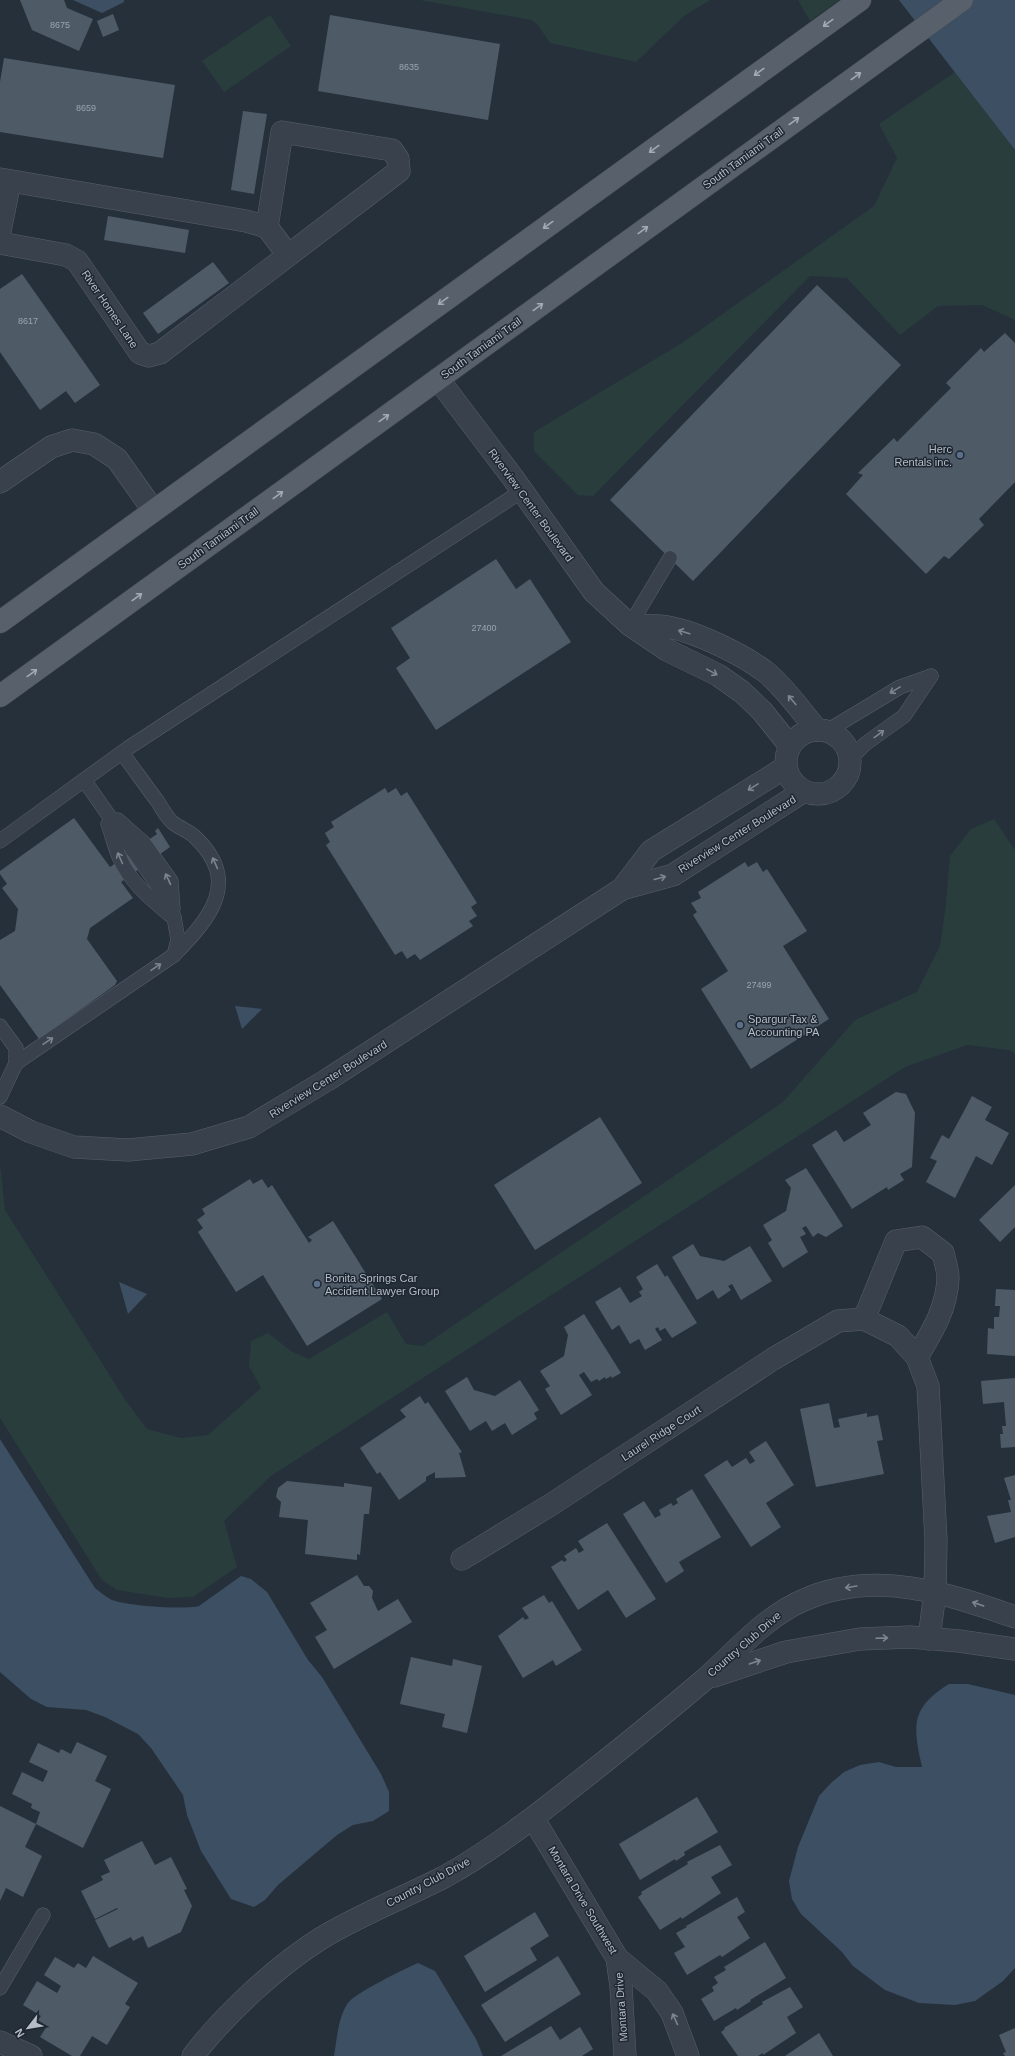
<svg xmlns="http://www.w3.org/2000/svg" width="1015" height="2056" font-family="Helvetica,sans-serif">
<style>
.green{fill:#293d3d}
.water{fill:#3d4f63}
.building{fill:#4e5b67}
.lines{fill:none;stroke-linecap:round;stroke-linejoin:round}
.service-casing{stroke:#57606a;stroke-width:15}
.minor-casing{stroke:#57606a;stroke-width:23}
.primary-casing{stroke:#424b55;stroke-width:23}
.service{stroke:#39424c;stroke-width:14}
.minor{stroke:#39424c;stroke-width:22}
.primary{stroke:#58616b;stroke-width:22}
.oneway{stroke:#a2abb5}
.oneway2{stroke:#7d8690}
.service-dot{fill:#5c6f8a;stroke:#1e2731;stroke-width:1.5}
.labels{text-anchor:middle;stroke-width:3;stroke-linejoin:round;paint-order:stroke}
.number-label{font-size:9px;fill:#9ba4af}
.street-label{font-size:11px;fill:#b5bdc7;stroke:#1e2731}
.poi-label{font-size:11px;fill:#b5bdc7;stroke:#1e2731;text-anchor:start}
</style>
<rect width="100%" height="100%" fill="#26303b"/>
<g class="green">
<path d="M 420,0 L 710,0 L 684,16 L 636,62 L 550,43 L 537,24 L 531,20 Z"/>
<path d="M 798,0 L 839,0 L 810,21 Z"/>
<path d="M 270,15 L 291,46 L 224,92 L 202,61 Z"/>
<path d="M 955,72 L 1015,150 L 1015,320 L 982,305 L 938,306 L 900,335 L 847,278 L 810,276 L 593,496 L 578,495 L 534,451 L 534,432 L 682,343 L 874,206 L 897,158 L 879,124 Z"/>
<path d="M 994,819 L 1015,850 L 1015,1054 L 1009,1050 L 967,1045 L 905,1067 L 271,1476 L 224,1521 L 237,1567 L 193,1597 L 168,1598 L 117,1590 L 102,1580 L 0,1418 L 0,1164 L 5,1210 L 126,1401 L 147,1429 L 181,1438 L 208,1435 L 261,1388 L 249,1366 L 251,1341 L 268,1333 L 291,1351 L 309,1359 L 387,1312 L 406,1344 L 423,1346 L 783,1102 L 855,1020 L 917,992 L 940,946 L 946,904 L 950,856 L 971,829 Z"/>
</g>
<g class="water">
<path d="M 73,0 L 124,0 L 124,2 L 102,13 Z"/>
<path d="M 899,0 L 1015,0 L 1015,150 Z"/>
<path d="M 235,1006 L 262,1009 L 242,1029 Z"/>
<path d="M 119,1282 L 147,1294 L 128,1314 Z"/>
<path d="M 0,1439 L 95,1588 C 100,1592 105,1596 110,1599 C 123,1606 185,1610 199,1606 L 241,1576 L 251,1579 L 267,1592 L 308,1660 L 322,1677 L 381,1774 L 389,1792 L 389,1811 L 373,1821 L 353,1825 L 337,1835 L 278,1885 L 265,1900 L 254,1907 L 231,1899 L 201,1851 L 187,1815 L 183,1795 L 151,1748 L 138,1734 L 105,1717 L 86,1710 L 47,1707 L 31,1699 L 0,1672 Z"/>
<path d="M 949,1684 L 968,1684 L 1015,1695 L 1015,1968 L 1003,1981 L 975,2001 L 955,2005 L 919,2003 L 885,1990 L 853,1966 L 842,1952 L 801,1914 L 792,1899 L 789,1881 L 798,1847 L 819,1796 L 831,1783 L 844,1772 L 860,1765 L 879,1762 L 896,1767 L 922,1767 C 913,1726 910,1708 949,1684 Z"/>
<path d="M 418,1963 L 435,1971 L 476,2039 L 483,2056 L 334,2056 C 337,2039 338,2017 348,2003 C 355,1993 406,1968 418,1963 Z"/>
</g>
<g class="building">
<path d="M 20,0 L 64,0 L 67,8 L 93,19 L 79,51 L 32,30 Z"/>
<path d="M 113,14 L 119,30 L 103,37 L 97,21 Z"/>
<path d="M 330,15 L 500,44 L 488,120 L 318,91 Z"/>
<path d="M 4,58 L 175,85 L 163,158 L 0,132 L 0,82 Z"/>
<path d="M 243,111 L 267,114 L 254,194 L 231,190 Z"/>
<path d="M 108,216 L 189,230 L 185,253 L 104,240 Z"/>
<path d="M 213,262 L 229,283 L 158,334 L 143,313 Z"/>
<path d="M 22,274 L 100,385 L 75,403 L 66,391 L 40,410 L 0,352 L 0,289 Z"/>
<path d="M 817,285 L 901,365 L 693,581 L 610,500 Z"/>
<path d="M 1005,333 L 1015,343 L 1015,482 L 979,519 L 984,525 L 949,559 L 944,556 L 926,574 L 846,494 L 863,475 L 858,473 L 894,438 L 897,442 L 951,388 L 946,383 L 981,348 L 984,352 Z"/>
<path d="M 496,559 L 516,589 L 530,579 L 571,642 L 436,730 L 396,668 L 410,658 L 391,628 Z"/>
<path d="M 385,788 L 388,793 L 396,788 L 401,796 L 407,792 L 477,903 L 471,907 L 477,916 L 469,921 L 473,926 L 420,960 L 415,954 L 407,959 L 402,951 L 395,955 L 326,845 L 330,842 L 325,833 L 334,827 L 331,822 Z"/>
<path d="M 74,818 L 110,867 L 157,834 L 155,831 L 158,828 L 170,847 L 121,882 L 133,898 L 90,928 L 87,939 L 117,981 L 115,985 L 39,1039 L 0,985 L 0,940 L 15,931 L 18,909 L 2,888 L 7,884 L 0,874 L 0,871 Z"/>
<path d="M 745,862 L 748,867 L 757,862 L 763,872 L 767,869 L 807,931 L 783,946 L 829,1019 L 751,1069 L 701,989 L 728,971 L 693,915 L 697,912 L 691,903 L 701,898 L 698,892 Z"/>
<path d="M 896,1092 L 906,1094 L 915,1113 L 912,1167 L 900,1174 L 904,1180 L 888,1190 L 887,1187 L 852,1209 L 812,1145 L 836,1130 L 844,1142 L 871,1125 L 863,1113 Z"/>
<path d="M 972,1096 L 992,1107 L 985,1120 L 1009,1133 L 992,1165 L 976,1156 L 955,1198 L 926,1182 L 937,1161 L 930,1158 L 942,1135 L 949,1139 Z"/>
<path d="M 600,1117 L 642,1183 L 535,1250 L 494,1185 Z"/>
<path d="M 806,1168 L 843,1226 L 826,1237 L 818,1233 L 813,1237 L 806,1226 L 802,1228 L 806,1234 L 800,1237 L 808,1252 L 783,1268 L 768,1243 L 772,1240 L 763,1225 L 786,1211 L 791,1188 L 785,1180 Z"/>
<path d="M 250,1179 L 253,1184 L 262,1179 L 268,1188 L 272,1185 L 309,1243 L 312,1240 L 308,1237 L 333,1221 L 382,1299 L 307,1346 L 263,1275 L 236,1292 L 198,1232 L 203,1228 L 197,1220 L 205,1214 L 202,1209 Z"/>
<path d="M 1015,1185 L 1015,1227 L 1000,1242 L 979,1220 Z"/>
<path d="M 693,1244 L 700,1256 L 724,1261 L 750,1246 L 772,1281 L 741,1300 L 732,1284 L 728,1286 L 731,1290 L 718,1299 L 713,1290 L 697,1300 L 672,1257 Z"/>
<path d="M 657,1264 L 665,1277 L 667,1275 L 697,1323 L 672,1338 L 665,1328 L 660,1331 L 658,1327 L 655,1329 L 662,1340 L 645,1350 L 639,1339 L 630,1344 L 619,1325 L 612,1330 L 595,1302 L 620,1287 L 630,1303 L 642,1296 L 639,1292 L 643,1289 L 636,1277 Z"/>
<path d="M 996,1289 L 1015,1290 L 1015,1356 L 987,1354 L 988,1328 L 994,1329 L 994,1317 L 999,1317 L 1000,1306 L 995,1306 Z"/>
<path d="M 584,1314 L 621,1373 L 612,1378 L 611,1376 L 606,1379 L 605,1377 L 599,1381 L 597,1379 L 591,1382 L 584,1372 L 579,1375 L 592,1395 L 561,1415 L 545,1389 L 550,1386 L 540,1371 L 564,1356 L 568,1335 L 564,1327 Z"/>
<path d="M 467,1377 L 474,1390 L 495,1396 L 520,1380 L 539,1410 L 534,1413 L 537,1419 L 512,1435 L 505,1423 L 492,1431 L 486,1421 L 470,1431 L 445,1391 Z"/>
<path d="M 1015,1378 L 1015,1447 L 1001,1448 L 1000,1434 L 1003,1434 L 1002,1426 L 1006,1426 L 1004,1402 L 983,1404 L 981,1381 Z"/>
<path d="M 420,1396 L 425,1404 L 428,1402 L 462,1452 L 459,1453 L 466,1477 L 435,1478 L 435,1472 L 426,1477 L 426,1481 L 399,1500 L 380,1472 L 377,1474 L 360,1448 L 406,1417 L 400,1410 Z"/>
<path d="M 829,1403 L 834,1428 L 840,1427 L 838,1419 L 867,1413 L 867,1417 L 878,1415 L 883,1440 L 877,1441 L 884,1474 L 816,1487 L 800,1409 Z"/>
<path d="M 766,1441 L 794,1485 L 766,1503 L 781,1527 L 751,1547 L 704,1475 L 727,1460 L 732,1467 L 746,1458 L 750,1464 L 755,1461 L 749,1452 Z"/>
<path d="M 1015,1475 L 1015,1537 L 995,1543 L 987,1516 L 1011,1512 L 1008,1500 L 1011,1500 L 1004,1478 Z"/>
<path d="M 287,1481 L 344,1487 L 344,1483 L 372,1487 L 369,1514 L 364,1514 L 360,1555 L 357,1554 L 357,1560 L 305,1554 L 308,1520 L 279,1517 L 281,1502 L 276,1497 L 278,1488 Z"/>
<path d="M 692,1489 L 721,1537 L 679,1562 L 684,1571 L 666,1583 L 623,1514 L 644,1501 L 655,1518 L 661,1515 L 659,1510 L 671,1503 L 673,1506 L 678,1503 L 676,1499 Z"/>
<path d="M 607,1523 L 656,1599 L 626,1618 L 608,1590 L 578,1610 L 551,1567 L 562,1560 L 564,1562 L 567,1560 L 564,1556 L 576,1548 L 579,1553 L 584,1550 L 578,1541 Z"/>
<path d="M 357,1575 L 364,1586 L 369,1586 L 373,1591 L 372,1598 L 378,1611 L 398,1599 L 412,1622 L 334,1669 L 315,1637 L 327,1630 L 310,1603 Z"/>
<path d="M 544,1595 L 549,1603 L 552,1601 L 582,1650 L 556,1666 L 553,1660 L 523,1678 L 498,1636 L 523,1617 L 525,1620 L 529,1618 L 522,1608 Z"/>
<path d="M 411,1657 L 452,1666 L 453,1659 L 482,1666 L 467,1733 L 442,1727 L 445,1714 L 400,1704 Z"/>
<path d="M 77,1742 L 107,1756 L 95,1781 L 111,1789 L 83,1848 L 36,1824 L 40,1812 L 31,1808 L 32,1804 L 12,1794 L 22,1772 L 43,1782 L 48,1771 L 29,1762 L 38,1743 L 59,1753 L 61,1749 L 71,1754 Z"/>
<path d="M 697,1797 L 718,1832 L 684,1852 L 685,1855 L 676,1861 L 675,1859 L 640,1880 L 619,1844 Z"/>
<path d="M 0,1806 L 36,1824 L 25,1847 L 42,1856 L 23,1897 L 6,1888 L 0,1901 Z"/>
<path d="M 142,1841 L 155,1865 L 171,1857 L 187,1889 L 184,1890 L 192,1906 L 181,1932 L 148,1948 L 143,1936 L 133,1941 L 131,1937 L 109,1948 L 95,1920 L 118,1909 L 117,1908 L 95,1919 L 81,1891 L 103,1880 L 101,1876 L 110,1872 L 104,1860 Z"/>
<path d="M 720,1845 L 732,1865 L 711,1877 L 721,1893 L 682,1919 L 681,1917 L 660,1930 L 638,1897 L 642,1894 L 641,1892 L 688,1864 L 687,1862 Z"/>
<path d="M 737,1897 L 745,1912 L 737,1917 L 750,1938 L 722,1957 L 720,1955 L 687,1975 L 674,1953 L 685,1947 L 676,1933 L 687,1927 L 686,1926 Z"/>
<path d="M 535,1912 L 549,1936 L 530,1948 L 537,1960 L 485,1992 L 464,1956 Z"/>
<path d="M 765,1942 L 786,1978 L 750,2000 L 751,2001 L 737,2010 L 736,2008 L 714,2021 L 701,1999 L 714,1991 L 712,1987 L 718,1983 L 714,1977 L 726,1970 L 724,1967 Z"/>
<path d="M 93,1956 L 138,1983 L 125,2004 L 130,2007 L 107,2045 L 92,2036 L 80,2056 L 72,2056 L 40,2037 L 47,2026 L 38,2020 L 41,2016 L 23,2005 L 37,1981 L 57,1993 L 61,1986 L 44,1975 L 55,1957 L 74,1968 L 78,1963 L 86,1968 Z"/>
<path d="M 558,1956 L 581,1994 L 505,2042 L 481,2005 Z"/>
<path d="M 790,1987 L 803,2007 L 787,2017 L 796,2033 L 763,2055 L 763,2053 L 758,2056 L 738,2056 L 721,2032 L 725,2029 L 724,2028 L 763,2004 L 762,2002 Z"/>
<path d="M 551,2026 L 560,2040 L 580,2027 L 593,2049 L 582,2056 L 501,2056 Z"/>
<path d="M 1015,2028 L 1015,2056 L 1005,2056 L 1003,2053 L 1006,2052 L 999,2035 Z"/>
<path d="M 819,2033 L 833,2056 L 785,2056 Z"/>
</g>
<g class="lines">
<g class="service-casing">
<g id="service">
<path d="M 630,625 L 670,558"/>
<path d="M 827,731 L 900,687 L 931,676"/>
<path d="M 849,760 L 865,744 L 904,716 L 931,676"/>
<path d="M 84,780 L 158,886 L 174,917 L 178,940 L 174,955"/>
<path d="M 118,820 L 144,843 L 171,881 L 173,909"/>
<path d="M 108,824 C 112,835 115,848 120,859 C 131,883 151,899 170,915"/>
<path d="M 0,841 L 128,748 L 522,491"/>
<path d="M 0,1026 L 16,1048 L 16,1063 L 0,1097"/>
<path d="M 16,1063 L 174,955 C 210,918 242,882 195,837 C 189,831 179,828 172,822 C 167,817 162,809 158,802 C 146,786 134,769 122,753"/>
<path d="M 0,1988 L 43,1915"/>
</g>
</g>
<g class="minor-casing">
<g id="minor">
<path d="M 0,179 L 246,221 L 267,227"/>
<path d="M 0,231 L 10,181"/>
<path d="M 0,243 L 66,255 L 77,261 L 140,353 L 149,356 L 160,353 L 399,171 L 398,159 L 392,150 L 282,132 L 267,227 L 288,255"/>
<path d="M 438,379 L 513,478 L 594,592 L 630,625 L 667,650 L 718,675 L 742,692 L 762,711 L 790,746"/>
<path d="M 0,482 L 51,447 L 72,440 L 94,444 L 117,459 L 153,510"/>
<path d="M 632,625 C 644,626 656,625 668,627 C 697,632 744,655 767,673 C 786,689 801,711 817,730"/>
<circle cx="818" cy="762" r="32"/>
<path d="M 622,889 L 651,851 L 786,767"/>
<path d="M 0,1116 L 31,1132 L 74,1147 L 128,1150 L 192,1144 L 249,1127 L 327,1080 L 622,889 L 673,875 L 804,791"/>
<path d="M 864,1319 L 896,1241 L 922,1237 L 943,1253 C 945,1261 948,1270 948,1278 C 947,1308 932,1332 917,1357"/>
<path d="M 462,1559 L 552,1504 L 773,1359 L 838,1321 L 864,1319 L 898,1336 L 917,1357 L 928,1386 L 936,1540 L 935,1592 L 929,1639"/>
<path d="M 714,1676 L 786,1652 L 860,1639 L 910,1637 L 959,1641 L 1015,1649"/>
<path d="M 533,1818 L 617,1958 L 657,1991 L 672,2013 L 688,2056"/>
<path d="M 617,1958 L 621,1986 L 625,2056"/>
<path d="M 0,2042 L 31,2056"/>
<path d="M 193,2056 C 224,2015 276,1967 320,1939 C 359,1915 403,1898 444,1877 C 475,1860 506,1838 534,1817 C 592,1772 649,1727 704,1680 C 736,1652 764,1617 804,1600 C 874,1569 947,1593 1015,1617"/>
</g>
</g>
<g class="primary-casing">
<g id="primary">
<path d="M 0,622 L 860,0"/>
<path d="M 0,696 L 962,0"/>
</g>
</g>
<use href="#service" class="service"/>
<use href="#minor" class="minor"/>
<use href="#primary" class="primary"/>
</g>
<defs><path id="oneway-shaft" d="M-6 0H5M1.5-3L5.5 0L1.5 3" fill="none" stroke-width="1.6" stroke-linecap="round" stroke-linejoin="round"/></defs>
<g class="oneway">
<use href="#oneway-shaft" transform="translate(828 23) rotate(144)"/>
<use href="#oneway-shaft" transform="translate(759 72) rotate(144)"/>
<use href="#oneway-shaft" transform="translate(856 76) rotate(-36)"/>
<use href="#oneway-shaft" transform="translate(794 121) rotate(-36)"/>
<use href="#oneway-shaft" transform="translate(654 149) rotate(144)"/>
<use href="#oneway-shaft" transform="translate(548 225) rotate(144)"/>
<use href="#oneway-shaft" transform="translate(643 230) rotate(-36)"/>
<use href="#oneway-shaft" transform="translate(443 301) rotate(144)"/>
<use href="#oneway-shaft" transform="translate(538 307) rotate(-36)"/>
<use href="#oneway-shaft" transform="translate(384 418) rotate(-36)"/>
<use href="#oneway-shaft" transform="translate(278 495) rotate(-36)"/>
<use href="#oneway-shaft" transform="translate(137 597) rotate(-36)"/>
<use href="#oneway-shaft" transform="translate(32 673) rotate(-36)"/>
</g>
<g class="oneway2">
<use href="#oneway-shaft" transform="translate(684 632) rotate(-163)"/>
<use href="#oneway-shaft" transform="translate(712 672) rotate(29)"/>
<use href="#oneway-shaft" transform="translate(895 690) rotate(149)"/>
<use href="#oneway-shaft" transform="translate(792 700) rotate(-130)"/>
<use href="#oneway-shaft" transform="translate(879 734) rotate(-36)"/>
<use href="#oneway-shaft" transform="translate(753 787) rotate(148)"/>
<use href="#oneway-shaft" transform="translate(120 858) rotate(-114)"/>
<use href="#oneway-shaft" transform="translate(215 863) rotate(-114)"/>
<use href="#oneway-shaft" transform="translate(660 878) rotate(-15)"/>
<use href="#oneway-shaft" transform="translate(168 879) rotate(-115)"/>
<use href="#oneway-shaft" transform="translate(156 967) rotate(-34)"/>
<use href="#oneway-shaft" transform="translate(48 1041) rotate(-34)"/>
<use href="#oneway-shaft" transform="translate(851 1587) rotate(171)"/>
<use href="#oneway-shaft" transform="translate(978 1604) rotate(-161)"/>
<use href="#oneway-shaft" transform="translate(882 1638) rotate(-2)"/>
<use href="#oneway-shaft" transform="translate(755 1662) rotate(-19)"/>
<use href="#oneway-shaft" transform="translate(675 2019) rotate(-114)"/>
</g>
<g class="service-dot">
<circle cx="960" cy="455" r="4"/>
<circle cx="740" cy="1025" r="4"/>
<circle cx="317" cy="1284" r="4"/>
</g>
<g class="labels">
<g class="number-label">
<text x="60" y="28">8675</text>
<text x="409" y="70">8635</text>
<text x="86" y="111">8659</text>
<text x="28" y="324">8617</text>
<text x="484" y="631">27400</text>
<text x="759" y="988">27499</text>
</g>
<g class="street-label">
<text transform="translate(743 158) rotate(-36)" y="4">South Tamiami Trail</text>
<text transform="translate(110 309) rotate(56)" y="4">River Homes Lane</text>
<text transform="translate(481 348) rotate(-36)" y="4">South Tamiami Trail</text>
<text transform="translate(531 505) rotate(54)" y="4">Riverview Center Boulevard</text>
<text transform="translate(218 538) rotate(-36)" y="4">South Tamiami Trail</text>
<text transform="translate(737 834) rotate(-32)" y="4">Riverview Center Boulevard</text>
<text transform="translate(328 1079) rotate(-32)" y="4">Riverview Center Boulevard</text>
<text transform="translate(661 1433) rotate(-33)" y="4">Laurel Ridge Court</text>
<text transform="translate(744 1644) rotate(-41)" y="4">Country Club Drive</text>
<text transform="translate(428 1882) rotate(-28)" y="4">Country Club Drive</text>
<text transform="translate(583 1900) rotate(59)" y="4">Montara Drive Southwest</text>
<text transform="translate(621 2007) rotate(-94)" y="4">Montara Drive</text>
</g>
<g class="poi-label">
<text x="952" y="453" text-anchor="end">Herc<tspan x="952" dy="13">Rentals inc.</tspan></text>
<text x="748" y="1023">Spargur Tax &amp;<tspan x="748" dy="13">Accounting PA</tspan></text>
<text x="325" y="1282">Bonita Springs Car<tspan x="325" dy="13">Accident Lawyer Group</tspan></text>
</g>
</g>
<g transform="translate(28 2028) rotate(239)" stroke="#1e2731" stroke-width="3" paint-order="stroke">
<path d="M0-3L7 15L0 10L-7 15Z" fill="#b5bdc7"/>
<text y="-6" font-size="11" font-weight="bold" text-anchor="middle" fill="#b5bdc7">N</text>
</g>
</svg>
